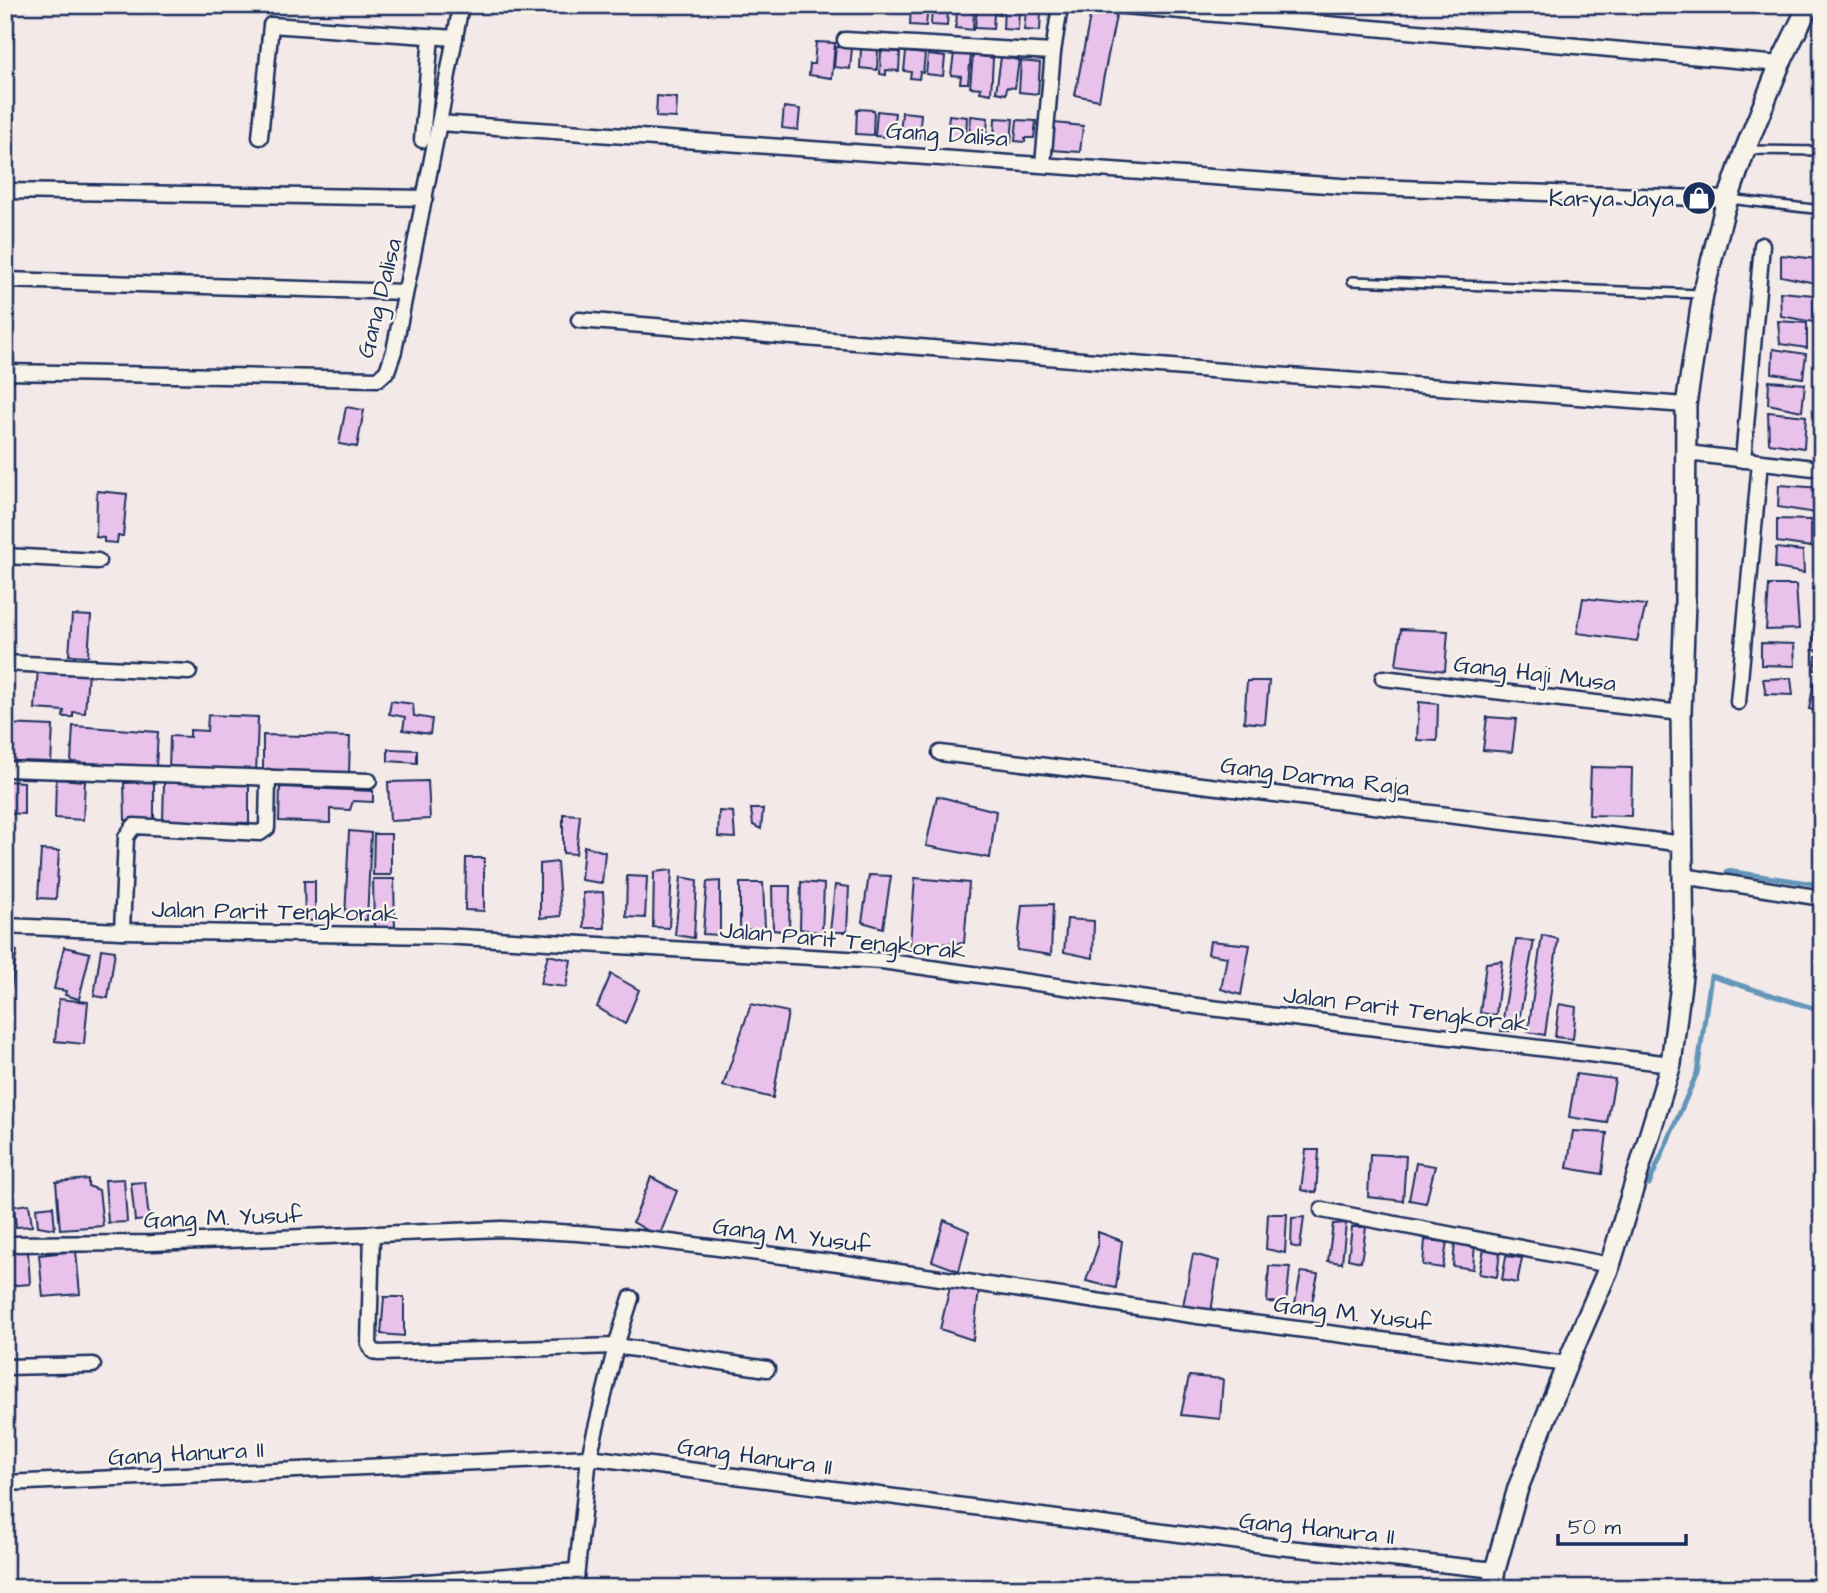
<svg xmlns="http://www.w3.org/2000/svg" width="1827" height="1593" font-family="'Architects Daughter',sans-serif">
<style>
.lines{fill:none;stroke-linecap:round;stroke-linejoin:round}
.stream{stroke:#6396b9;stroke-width:5}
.building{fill:#e9c2eb;stroke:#1b2f5e;stroke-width:2}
.service-casing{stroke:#1b2f5e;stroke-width:12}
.minor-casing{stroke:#1b2f5e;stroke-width:19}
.secondary-casing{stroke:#1b2f5e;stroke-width:24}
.service{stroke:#f7f3e8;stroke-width:7}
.minor{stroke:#f7f3e8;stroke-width:14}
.secondary{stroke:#f7f3e8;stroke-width:19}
.labels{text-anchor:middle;stroke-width:5;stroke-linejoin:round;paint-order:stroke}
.street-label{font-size:24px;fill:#1b2f5e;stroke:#f7f3e8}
.poi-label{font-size:24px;fill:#1b2f5e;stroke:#f7f3e8;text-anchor:end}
</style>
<rect width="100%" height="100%" fill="#f4e9e9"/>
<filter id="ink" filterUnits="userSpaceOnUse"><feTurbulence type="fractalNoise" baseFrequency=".0143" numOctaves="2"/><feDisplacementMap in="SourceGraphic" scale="14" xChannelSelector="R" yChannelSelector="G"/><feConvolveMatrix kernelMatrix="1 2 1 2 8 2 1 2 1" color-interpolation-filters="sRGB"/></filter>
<g filter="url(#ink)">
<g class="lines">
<g class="stream">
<path d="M 1727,871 L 1822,885"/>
<path d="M 1649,1184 L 1697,1073 L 1711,976 L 1822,1011"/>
</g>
</g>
<g class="building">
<path d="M 911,5 L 928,6 L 926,26 L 910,25 Z"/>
<path d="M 953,5 L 965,5 L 965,9 L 974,10 L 973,30 L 956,28 L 957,11 L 953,9 Z"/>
<path d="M 980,5 L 1001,5 L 1000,15 L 994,14 L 993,29 L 975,28 L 977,8 L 980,9 Z"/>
<path d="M 932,6 L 948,7 L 947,26 L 931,25 Z"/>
<path d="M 1092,6 L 1117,11 L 1099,100 L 1075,95 Z"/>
<path d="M 1004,8 L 1019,9 L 1018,30 L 1003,29 Z"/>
<path d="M 1026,11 L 1041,12 L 1040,31 L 1024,30 Z"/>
<path d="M 816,42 L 835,43 L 832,78 L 809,75 L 810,64 L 814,64 Z"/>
<path d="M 836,47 L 852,48 L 850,69 L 834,67 Z"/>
<path d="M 861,49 L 878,50 L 877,70 L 860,68 Z"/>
<path d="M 881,51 L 900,52 L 899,71 L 886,70 L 886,75 L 880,74 Z"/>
<path d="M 906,52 L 925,54 L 923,73 L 920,72 L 919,79 L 910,78 L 911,72 L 904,71 Z"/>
<path d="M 954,53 L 971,55 L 968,83 L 960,83 L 961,76 L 951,75 Z"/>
<path d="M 928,55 L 945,57 L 943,76 L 926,74 Z"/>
<path d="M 973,55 L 993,58 L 991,94 L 980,92 L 981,88 L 970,87 Z"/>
<path d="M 1001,57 L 1019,60 L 1015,88 L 1007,87 L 1006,94 L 996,92 Z"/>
<path d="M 1021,61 L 1040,63 L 1038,94 L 1019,92 Z"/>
<path d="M 657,96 L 677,98 L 676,118 L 656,117 Z"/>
<path d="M 784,107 L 800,109 L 798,130 L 782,128 Z"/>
<path d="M 857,109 L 874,110 L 873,135 L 856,134 Z"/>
<path d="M 877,111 L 895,113 L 893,130 L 888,130 L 887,137 L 875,136 Z"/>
<path d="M 902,112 L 921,114 L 919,138 L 900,136 Z"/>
<path d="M 949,115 L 967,117 L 966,140 L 947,138 Z"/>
<path d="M 971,116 L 988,118 L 986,142 L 969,141 Z"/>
<path d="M 995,118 L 1013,119 L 1011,143 L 994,142 Z"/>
<path d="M 1017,120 L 1036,121 L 1034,138 L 1025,138 L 1025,142 L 1015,141 Z"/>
<path d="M 1054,123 L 1083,126 L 1080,152 L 1052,150 Z"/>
<path d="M 1781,255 L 1817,259 L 1815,283 L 1781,276 Z"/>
<path d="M 1780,292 L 1814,295 L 1814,322 L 1781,316 Z"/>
<path d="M 1778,321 L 1807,323 L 1807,348 L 1780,344 Z"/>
<path d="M 1773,349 L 1806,354 L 1803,378 L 1772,373 Z"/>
<path d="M 1769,381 L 1805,384 L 1802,411 L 1768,404 Z"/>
<path d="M 1817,396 L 1822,396 L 1822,416 L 1816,415 Z"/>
<path d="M 346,407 L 364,410 L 357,447 L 339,444 Z"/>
<path d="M 1768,412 L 1806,416 L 1804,448 L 1769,443 Z"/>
<path d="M 1817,423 L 1822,423 L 1822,449 L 1818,449 Z"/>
<path d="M 1779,485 L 1822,488 L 1822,514 L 1778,507 Z"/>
<path d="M 97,491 L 127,494 L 123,536 L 118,536 L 117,543 L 104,542 L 104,538 L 96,537 Z"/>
<path d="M 1777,519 L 1811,520 L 1811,547 L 1777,542 Z"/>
<path d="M 1776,548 L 1803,551 L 1804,573 L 1775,568 Z"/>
<path d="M 1815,574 L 1822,575 L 1822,595 L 1813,594 Z"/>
<path d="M 1769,585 L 1796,585 L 1799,629 L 1766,630 Z"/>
<path d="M 1583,598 L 1646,605 L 1637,641 L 1577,633 Z"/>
<path d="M 1815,599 L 1822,600 L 1822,623 L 1814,622 Z"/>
<path d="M 72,615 L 91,616 L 88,656 L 69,655 Z"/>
<path d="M 1401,629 L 1448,631 L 1445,671 L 1396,665 Z"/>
<path d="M 1815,629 L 1822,630 L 1822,651 L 1813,650 Z"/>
<path d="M 1761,643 L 1794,644 L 1795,666 L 1761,665 Z"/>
<path d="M 1816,656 L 1822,656 L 1822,671 L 1814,670 Z"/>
<path d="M 38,668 L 88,672 L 85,713 L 73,712 L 73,717 L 63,717 L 64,711 L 35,709 Z"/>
<path d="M 1791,678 L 1793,695 L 1766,694 L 1763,679 Z"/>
<path d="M 1247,681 L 1269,681 L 1265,724 L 1244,722 Z"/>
<path d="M 1814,682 L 1822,683 L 1822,712 L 1809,709 Z"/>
<path d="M 391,701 L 413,704 L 414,716 L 432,719 L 430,734 L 403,730 L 405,717 L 389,714 Z"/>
<path d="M 1419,702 L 1438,704 L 1437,741 L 1417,740 Z"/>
<path d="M 208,715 L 258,717 L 256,775 L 169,771 L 170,736 L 190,737 L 190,730 L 207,731 Z"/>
<path d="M 1487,717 L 1516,719 L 1512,752 L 1483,750 Z"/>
<path d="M 5,724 L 53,726 L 51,764 L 5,762 Z"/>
<path d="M 73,726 L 158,732 L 156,767 L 71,762 Z"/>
<path d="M 263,735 L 350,737 L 349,773 L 263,771 Z"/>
<path d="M 388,749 L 417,750 L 417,763 L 388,761 Z"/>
<path d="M 1591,767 L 1632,768 L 1631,816 L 1589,815 Z"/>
<path d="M 56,779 L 85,781 L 83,820 L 55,818 Z"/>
<path d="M 5,781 L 24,782 L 24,814 L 5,813 Z"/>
<path d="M 428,781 L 430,819 L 390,821 L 388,782 Z"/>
<path d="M 154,782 L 154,820 L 125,820 L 124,783 Z"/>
<path d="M 164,782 L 249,785 L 249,823 L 163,821 Z"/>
<path d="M 280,787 L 373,791 L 373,802 L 353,801 L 350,810 L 330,809 L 330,823 L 279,821 Z"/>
<path d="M 937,796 L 996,811 L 990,858 L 926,846 Z"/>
<path d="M 751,809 L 763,809 L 761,829 L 753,825 Z"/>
<path d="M 719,811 L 733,812 L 735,838 L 718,837 Z"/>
<path d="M 563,814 L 580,815 L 576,854 L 563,853 Z"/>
<path d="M 349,831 L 371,833 L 367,920 L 345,919 Z"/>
<path d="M 374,834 L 391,834 L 391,875 L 373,875 Z"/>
<path d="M 584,846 L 605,852 L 602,883 L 581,880 Z"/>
<path d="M 41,850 L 59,851 L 56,899 L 38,898 Z"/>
<path d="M 466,858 L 484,858 L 484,911 L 465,910 Z"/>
<path d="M 557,862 L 561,916 L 540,918 L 540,864 Z"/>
<path d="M 672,870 L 669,928 L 653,927 L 654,872 Z"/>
<path d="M 869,875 L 891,876 L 883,928 L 862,922 Z"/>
<path d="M 627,876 L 647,877 L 645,918 L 626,917 Z"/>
<path d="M 681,877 L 697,880 L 694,938 L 675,935 Z"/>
<path d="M 915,878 L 969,883 L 964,943 L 910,945 Z"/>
<path d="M 373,879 L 394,879 L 395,929 L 374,929 Z"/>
<path d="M 304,881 L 315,881 L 315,921 L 305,920 Z"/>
<path d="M 720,881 L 720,935 L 703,934 L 707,882 Z"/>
<path d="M 801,882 L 824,884 L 822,933 L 800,929 Z"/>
<path d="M 740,883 L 763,883 L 765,929 L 740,930 Z"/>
<path d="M 835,885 L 849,887 L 847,932 L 830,932 Z"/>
<path d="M 772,886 L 790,886 L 789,932 L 773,930 Z"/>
<path d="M 603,892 L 605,928 L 584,928 L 583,893 Z"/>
<path d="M 1053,904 L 1051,955 L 1017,950 L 1022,905 Z"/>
<path d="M 1067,919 L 1094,921 L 1093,958 L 1064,952 Z"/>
<path d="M 1542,935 L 1558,939 L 1545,1035 L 1528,1032 Z"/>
<path d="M 1516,940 L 1534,941 L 1517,1031 L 1501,1031 Z"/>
<path d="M 1210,941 L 1250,945 L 1241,995 L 1221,989 L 1227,957 L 1208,954 Z"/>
<path d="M 64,947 L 90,953 L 79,999 L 65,995 L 66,991 L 54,989 Z"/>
<path d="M 5,949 L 17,951 L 11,988 L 5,987 Z"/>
<path d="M 101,949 L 115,951 L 108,998 L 94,996 Z"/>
<path d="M 548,955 L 571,960 L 566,987 L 540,984 Z"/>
<path d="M 1502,961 L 1496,1015 L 1480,1013 L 1486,963 Z"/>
<path d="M 611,974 L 639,990 L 625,1024 L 597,1007 Z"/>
<path d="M 59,999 L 88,1002 L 84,1044 L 55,1041 Z"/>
<path d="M 751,1004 L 788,1012 L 773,1098 L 723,1086 Z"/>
<path d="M 1559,1004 L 1576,1007 L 1573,1039 L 1555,1037 Z"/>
<path d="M 1576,1074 L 1615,1079 L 1607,1123 L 1569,1117 Z"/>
<path d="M 1573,1131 L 1607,1133 L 1602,1174 L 1567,1168 Z"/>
<path d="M 1306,1150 L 1319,1150 L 1316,1193 L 1301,1190 Z"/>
<path d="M 1370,1154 L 1406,1156 L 1403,1201 L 1368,1197 Z"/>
<path d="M 1416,1163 L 1435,1166 L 1426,1203 L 1409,1200 Z"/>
<path d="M 651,1177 L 677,1191 L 659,1237 L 633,1222 Z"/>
<path d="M 88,1179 L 88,1186 L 99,1190 L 103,1226 L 60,1229 L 56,1182 Z"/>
<path d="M 124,1179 L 127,1222 L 108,1223 L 105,1180 Z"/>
<path d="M 145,1182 L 149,1220 L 135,1221 L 131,1183 Z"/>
<path d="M 5,1199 L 7,1199 L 10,1229 L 5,1229 Z"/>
<path d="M 29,1204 L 32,1226 L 16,1227 L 14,1206 Z"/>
<path d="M 53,1206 L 55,1229 L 38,1226 L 36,1208 Z"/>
<path d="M 1268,1214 L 1287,1214 L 1285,1253 L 1266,1249 Z"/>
<path d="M 1304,1217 L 1300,1248 L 1291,1246 L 1292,1218 Z"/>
<path d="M 944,1220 L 969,1231 L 959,1271 L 932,1261 Z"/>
<path d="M 1346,1223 L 1342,1263 L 1328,1261 L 1333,1224 Z"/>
<path d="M 1352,1227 L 1366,1227 L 1361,1262 L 1348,1259 Z"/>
<path d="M 1098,1232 L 1122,1241 L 1116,1288 L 1086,1281 L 1098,1246 Z"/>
<path d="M 1425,1240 L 1447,1242 L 1443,1268 L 1423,1265 Z"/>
<path d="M 1455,1242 L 1475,1243 L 1473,1269 L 1453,1266 Z"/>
<path d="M 1484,1249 L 1500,1251 L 1497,1277 L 1479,1274 Z"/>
<path d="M 28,1251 L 30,1284 L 5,1286 L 6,1252 Z"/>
<path d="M 76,1251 L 80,1294 L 43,1297 L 39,1255 Z"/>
<path d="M 1193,1254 L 1219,1261 L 1211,1312 L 1183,1306 Z"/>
<path d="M 1506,1256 L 1522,1258 L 1517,1283 L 1502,1280 Z"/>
<path d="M 1269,1266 L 1290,1267 L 1286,1303 L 1267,1302 Z"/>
<path d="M 1301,1272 L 1318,1274 L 1311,1307 L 1295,1304 Z"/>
<path d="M 950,1287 L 979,1290 L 973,1340 L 940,1329 Z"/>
<path d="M 384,1297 L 404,1297 L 404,1336 L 381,1334 Z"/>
<path d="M 1189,1376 L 1223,1379 L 1220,1419 L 1181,1415 Z"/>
<path d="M 1084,1582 L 1084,1588 L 1058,1588 L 1058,1586 Z"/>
</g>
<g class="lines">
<g class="service-casing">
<g id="service">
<path d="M 1746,150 L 1822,151"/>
<path d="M 1729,199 L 1822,210"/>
<path d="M 1352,281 L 1701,294"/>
</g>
</g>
<g class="minor-casing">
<g id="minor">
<path d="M 1113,5 L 1780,64"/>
<path d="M 845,40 L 1053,52"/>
<path d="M 439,123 L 461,5"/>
<path d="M 260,137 L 271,25 L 455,38"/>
<path d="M 422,140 L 431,36"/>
<path d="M 1043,164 L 1053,52 L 1059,13 L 1063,5"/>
<path d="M 5,191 L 425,198"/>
<path d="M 5,280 L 405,292"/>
<path d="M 579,320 L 1235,372 L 1686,405"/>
<path d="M 5,372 L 378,379 L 387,371 L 394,351 L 439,123 L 1341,186 L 1728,199"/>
<path d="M 1687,453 L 1822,469"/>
<path d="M 1743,460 L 1762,245"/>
<path d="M 5,556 L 98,561"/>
<path d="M 5,663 L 189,672"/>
<path d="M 1383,678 L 1681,713"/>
<path d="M 1738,702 L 1760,462"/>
<path d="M 940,753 L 1684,844"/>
<path d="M 5,769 L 369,781"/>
<path d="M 1683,876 L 1822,898"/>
<path d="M 5,926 L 122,931 L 442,936 L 882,961 L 1211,1008 L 1671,1064"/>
<path d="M 122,931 L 126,837 L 134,826 L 260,833 L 267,828 L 268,777"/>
<path d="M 1322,1210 L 1610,1265"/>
<path d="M 372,1233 L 369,1344 L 373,1351 L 378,1353 L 616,1346 L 767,1369"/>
<path d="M 5,1244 L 152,1243 L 502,1229 L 577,1233 L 638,1238 L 838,1263 L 1198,1316 L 1567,1364"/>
<path d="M 5,1367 L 93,1365"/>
<path d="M 5,1483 L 589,1457 L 1279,1547 L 1495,1570"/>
<path d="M 343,1588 L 576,1571"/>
<path d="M 575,1588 L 589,1457 L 616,1346 L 631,1298"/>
</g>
</g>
<g class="secondary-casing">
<path id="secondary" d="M 1492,1588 L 1495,1570 L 1518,1488 L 1567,1364 L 1610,1265 L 1671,1064 L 1684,960 L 1681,713 L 1685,601 L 1686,405 L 1703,294 L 1724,211 L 1745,150 L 1780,64 L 1809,5"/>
</g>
<use href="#service" class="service"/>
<use href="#minor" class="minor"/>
<use href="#secondary" class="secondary"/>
</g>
</g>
<defs>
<g id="shop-disc" transform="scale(1.75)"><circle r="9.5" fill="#1b2f5e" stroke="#f7f3e8"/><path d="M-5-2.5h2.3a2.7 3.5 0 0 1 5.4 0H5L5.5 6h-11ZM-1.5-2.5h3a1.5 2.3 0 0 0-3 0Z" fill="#fff"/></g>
</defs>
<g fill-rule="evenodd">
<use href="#shop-disc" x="1699" y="198"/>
</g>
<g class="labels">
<g class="street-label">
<text transform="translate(947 134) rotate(4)" y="8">Gang Dalisa</text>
<text transform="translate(379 298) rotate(-76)" y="8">Gang Dalisa</text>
<text transform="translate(1535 673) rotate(7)" y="8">Gang Haji Musa</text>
<text transform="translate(1315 776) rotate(7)" y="8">Gang Darma Raja</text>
<text transform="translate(275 911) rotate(1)" y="8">Jalan Parit Tengkorak</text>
<text transform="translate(843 940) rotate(5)" y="8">Jalan Parit Tengkorak</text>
<text transform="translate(1406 1009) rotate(7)" y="8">Jalan Parit Tengkorak</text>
<text transform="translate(223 1217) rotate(-2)" y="8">Gang M. Yusuf</text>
<text transform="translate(792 1235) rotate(7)" y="8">Gang M. Yusuf</text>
<text transform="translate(1353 1313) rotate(7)" y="8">Gang M. Yusuf</text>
<text transform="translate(186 1453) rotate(-3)" y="8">Gang Hanura II</text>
<text transform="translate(755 1456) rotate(8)" y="8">Gang Hanura II</text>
<text transform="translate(1317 1528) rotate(6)" y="8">Gang Hanura II</text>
</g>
<g class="poi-label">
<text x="1674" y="206">Karya Jaya</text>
</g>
</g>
<rect width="1827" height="1593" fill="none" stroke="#f7f3e8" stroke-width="28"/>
<rect x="14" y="14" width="1799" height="1565" fill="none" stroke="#1b2f5e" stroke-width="2.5" filter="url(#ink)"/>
<path d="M1558 1534v10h128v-10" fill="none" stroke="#1b2f5e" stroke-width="3.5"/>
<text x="1568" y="1534" font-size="21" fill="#1b2f5e" stroke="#f7f3e8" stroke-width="5" paint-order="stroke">50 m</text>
</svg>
